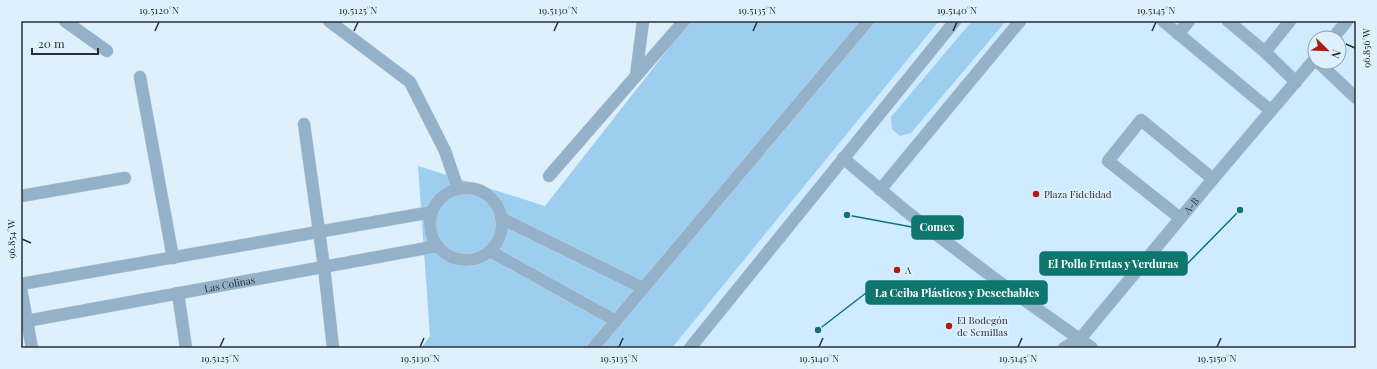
<svg xmlns="http://www.w3.org/2000/svg" width="1377" height="369" font-family="'Playfair Display',serif">
<style>
.built{fill:#ceebff;fill-rule:evenodd}
.green{fill:#9dcef0}
.lines{fill:none;stroke-linecap:round;stroke-linejoin:round}
.minor-casing{stroke:#becdd9;stroke-width:13}
.minor{stroke:#93b2c9;stroke-width:12}
.ticks{fill:none;stroke:#283036;stroke-width:1.5}
.poi-dot{fill:#ab1a13;stroke:#dff0fd;stroke-width:1.5}
.labels{text-anchor:middle;stroke-width:4;stroke-linejoin:round;paint-order:stroke}
.poi-label{font-size:10px;fill:#283036;stroke:#dff0fd;text-anchor:start}
.street-label{font-size:10px;fill:#283036;stroke:#dff0fd}
.leader{fill:none;stroke:#0f766e;stroke-width:1.5}
.callout-dot{fill:#0f766e;stroke:#dff0fd;stroke-width:1.5}
.callout{fill:#0f766e;stroke:#0f766e;stroke-width:1.5}
.callout-label{font-size:11px;text-anchor:middle;font-weight:bold;fill:#fff}
.neatline{fill:none;stroke:#283036;stroke-width:1.5}
.ticks-label{font-size:10px;text-anchor:middle;fill:#283036}
</style>
<rect width="100%" height="100%" fill="#dff0fd"/>
<path class="built" d="M 939,21 L 1356,21 L 1356,348 L 672,348 ZM 1315,38 L 1339,38 L 1339,62 L 1315,62 Z"/>
<g class="green">
<path d="M 690,21 L 939,21 L 672,348 L 421,348 L 430,336 L 418,166 L 545,206 Z"/>
<path d="M 972,21 L 1006,21 L 911,133 L 900,136 L 892,129 L 891,117 Z"/>
</g>
<g class="lines">
<g class="minor-casing">
<g id="minor">
<path d="M 65,21 L 107,51"/>
<path d="M 329,21 L 410,82 L 445,151 L 458,189"/>
<path d="M 1163,21 L 1271,111"/>
<path d="M 1228,21 L 1265,52 L 1296,82"/>
<path d="M 1178,34 L 1189,21"/>
<path d="M 1333,38 L 1347,21"/>
<path d="M 1265,52 L 1290,21"/>
<path d="M 1318,62 L 1356,98"/>
<path d="M 636,76 L 643,21"/>
<path d="M 140,77 L 173,258"/>
<path d="M 304,124 L 324,267 L 333,348"/>
<path d="M 843,158 L 907,212 L 995,279 L 1092,348"/>
<path d="M 549,176 L 684,21"/>
<circle cx="466" cy="224" r="36"/>
<path d="M 880,190 L 1020,21"/>
<path d="M 21,196 L 125,178"/>
<path d="M 501,218 L 643,288"/>
<path d="M 1180,218 L 1108,161 L 1141,120 L 1213,179"/>
<path d="M 490,251 L 616,321"/>
<path d="M 21,284 L 432,212"/>
<path d="M 21,289 L 32,348"/>
<path d="M 178,293 L 186,348"/>
<path id="s1" d="M 21,322 L 438,246"/>
<path d="M 593,348 L 868,21"/>
<path d="M 690,348 L 955,21"/>
<path id="s2" d="M 1064,348 L 1080,339 L 1213,179 L 1315,59"/>
</g>
</g>
<use href="#minor" class="minor"/>
</g>
<path class="ticks" d="M 155,31 L 159,22M 354,31 L 358,22M 554,31 L 558,22M 753,31 L 757,22M 953,31 L 957,22M 1152,31 L 1156,22M 1346,44 L 1355,48M 22,239 L 31,243M 220,347 L 224,338M 420,347 L 424,338M 619,347 L 623,338M 819,347 L 823,338M 1018,347 L 1022,338M 1217,347 L 1221,338"/>
<g class="poi-dot">
<circle cx="1036" cy="194" r="4"/>
<circle cx="897" cy="270" r="4"/>
<circle cx="949" cy="326" r="4"/>
</g>
<g class="labels">
<g class="poi-label">
<text x="1044" y="198">Plaza Fidelidad</text>
<text x="905" y="274">A</text>
<text x="957" y="324">El Bodegón<tspan x="957" dy="12">de Semillas</tspan></text>
</g>
<g class="street-label">
<text dy="4" stroke="none"><textPath href="#s2" startOffset="192">A-B</textPath></text>
<text dy="4" stroke="none"><textPath href="#s1" startOffset="212">Las Colinas</textPath></text>
</g>
</g>
<path class="leader" d="M847 215L912 227M1240 210L1187 264M818 330L866 293"/>
<g class="callout-dot">
<circle cx="847" cy="215" r="4"/>
<circle cx="1240" cy="210" r="4"/>
<circle cx="818" cy="330" r="4"/>
</g>
<g class="callout">
<rect x="912" y="216" width="51" height="23" rx="4"/>
<rect x="1040" y="252" width="147" height="23" rx="4"/>
<rect x="866" y="281" width="181" height="23" rx="4"/>
</g>
<g class="callout-label">
<text x="937" y="231">Comex</text>
<text x="1113" y="268">El Pollo Frutas y Verduras</text>
<text x="957" y="297">La Ceiba Plásticos y Desechables</text>
</g>
<rect width="1377" height="369" fill="none" stroke="#dff0fd" stroke-width="44"/>
<g transform="translate(1327 50) rotate(113)"><circle r="19" fill="#dff0fd" stroke="#96a3ad"/>
<path d="M0-3L7 15L0 10L-7 15Z" fill="#ab1a13"/>
<text y="-6" font-size="11" font-weight="bold" text-anchor="middle" fill="#283036">N</text>
</g>
<path d="M32 48v6h66v-6" fill="none" stroke="#283036" stroke-width="2"/>
<text x="38" y="48" font-size="12" fill="#283036" stroke="#dff0fd" stroke-width="3" paint-order="stroke">20 m</text>
<rect x="22" y="22" width="1333" height="325" class="neatline"/>
<g class="ticks-label">
<text x="159" y="14">19.5120°N</text>
<text x="358" y="14">19.5125°N</text>
<text x="558" y="14">19.5130°N</text>
<text x="757" y="14">19.5135°N</text>
<text x="957" y="14">19.5140°N</text>
<text x="1156" y="14">19.5145°N</text>
<text transform="translate(1366 48) rotate(-90)" y="4">96.856°W</text>
<text transform="translate(11 239) rotate(-90)" y="4">96.854°W</text>
<text x="220" y="362">19.5125°N</text>
<text x="420" y="362">19.5130°N</text>
<text x="619" y="362">19.5135°N</text>
<text x="819" y="362">19.5140°N</text>
<text x="1018" y="362">19.5145°N</text>
<text x="1217" y="362">19.5150°N</text>
</g>
</svg>
